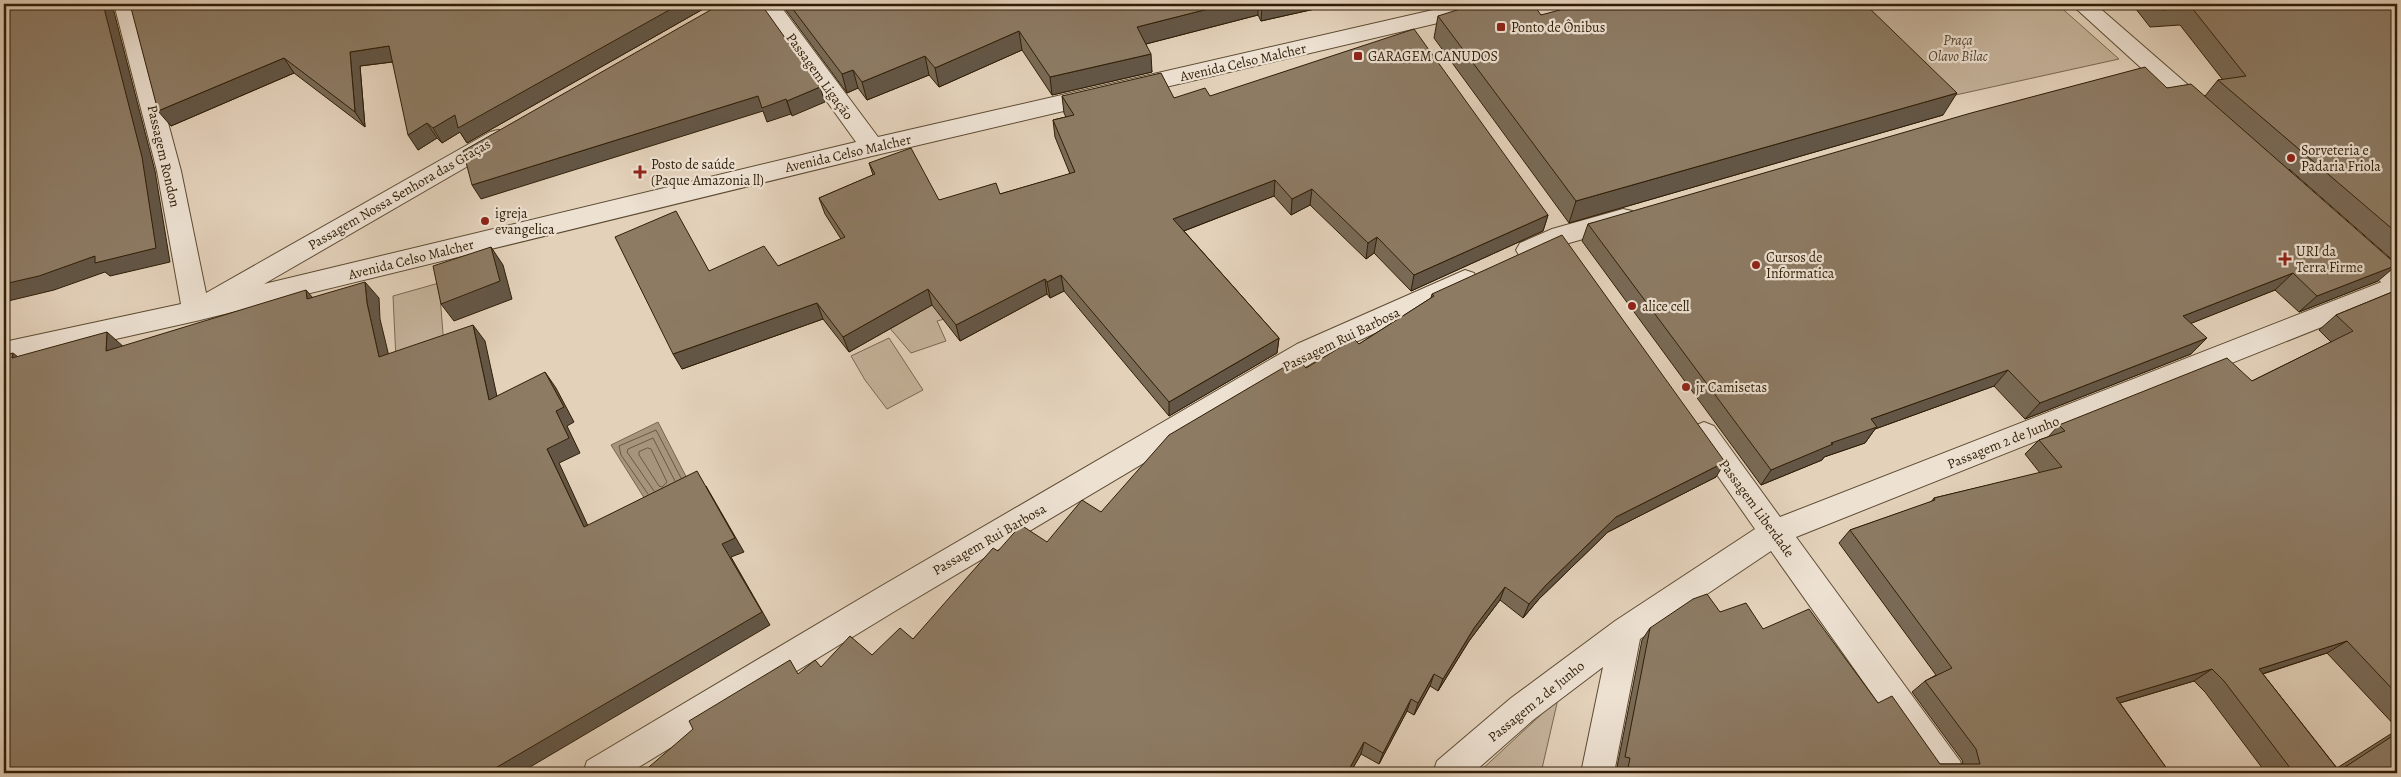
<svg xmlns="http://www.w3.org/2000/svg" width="2401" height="777" font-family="Alegreya,serif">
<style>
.green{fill:#c5b39b;stroke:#7a6850}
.water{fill:#a6947d;stroke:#77654d}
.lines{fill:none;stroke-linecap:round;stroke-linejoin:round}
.shore{stroke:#6b5942;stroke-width:1}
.minor-casing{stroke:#5d4b33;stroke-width:2}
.tertiary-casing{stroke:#5d4b33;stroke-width:2}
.minor{fill:#ede1d2;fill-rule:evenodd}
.tertiary{fill:#ede1d2;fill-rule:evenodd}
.wall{fill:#796a56;stroke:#301e06}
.shaded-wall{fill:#635646;stroke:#301e06}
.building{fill:#8d7b64;stroke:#301e06}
.poi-dot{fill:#8f2418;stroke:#ede1d2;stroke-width:2}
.labels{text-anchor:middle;stroke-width:4.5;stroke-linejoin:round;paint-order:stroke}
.poi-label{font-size:14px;fill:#301e06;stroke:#ede1d2;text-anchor:start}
.park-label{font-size:14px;font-style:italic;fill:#55432b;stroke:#ede1d2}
.street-label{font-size:14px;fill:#301e06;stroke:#ede1d2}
</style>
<rect width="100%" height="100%" fill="#e3d1ba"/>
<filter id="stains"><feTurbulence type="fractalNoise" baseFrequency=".004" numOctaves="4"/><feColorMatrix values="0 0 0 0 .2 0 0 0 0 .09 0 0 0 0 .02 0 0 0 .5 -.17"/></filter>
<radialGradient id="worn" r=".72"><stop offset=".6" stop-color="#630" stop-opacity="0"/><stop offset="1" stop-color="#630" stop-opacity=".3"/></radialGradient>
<g class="green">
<path d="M 1857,4 L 2057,4 L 2119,59 L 1942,98 Z"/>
<path d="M 937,282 L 956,316 L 937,321 L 946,341 L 911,353 L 876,312 Z"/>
<path d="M 439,283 L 444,346 L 396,360 L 393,296 Z"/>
<path d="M 889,338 L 923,390 L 887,409 L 865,380 L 851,356 Z"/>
<path d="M 1558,699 L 1541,773 L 1478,773 Z"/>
</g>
<path class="water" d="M 658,422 L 694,492 L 653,512 L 611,445 Z"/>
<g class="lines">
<g class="shore">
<path d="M 648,448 L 651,449 L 667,482 L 662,487 L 659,486 L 639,455 L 639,452 Z"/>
<path d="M 654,491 L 627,452 L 628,449 L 653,438 L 675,481"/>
<path d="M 648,494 L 621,455 L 619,446 L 656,430 L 681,478"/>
</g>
<g class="minor-casing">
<g id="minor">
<path d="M 114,4 L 136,4 L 181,171 L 206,293 L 490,132 L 498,130 L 506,132 L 510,138 L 506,144 L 264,284 L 856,142 L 757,4 L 779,4 L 878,137 L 1459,4 L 1500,4 L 1497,9 L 1489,11 L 872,156 L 196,321 L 4,364 L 4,342 L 181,304 L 157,171 Z"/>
<path d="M 1623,209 L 1632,211 L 1636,218 L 1632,225 L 1569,243 L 1529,260 L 1520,257 L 1516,250 L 1520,243 L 1552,229 Z"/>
<path d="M 1465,270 L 1474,273 L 1478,280 L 1474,287 L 1317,360 L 900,608 L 629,773 L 583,773 L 587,761 L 878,588 L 1297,344 Z"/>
<path d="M 2397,276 L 2397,297 L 1796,537 L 1960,761 L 1964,773 L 1928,773 L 1771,551 L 1640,639 L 1614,773 L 1581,773 L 1603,667 L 1533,720 L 1473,773 L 1433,773 L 1437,761 L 1511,698 L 1615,621 L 1755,529 L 1694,442 L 1690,434 L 1694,426 L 1704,422 L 1714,426 L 1780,517 Z"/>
</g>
</g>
<g class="tertiary-casing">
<g id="tertiary">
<path d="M 2071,4 L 2095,4 L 2210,104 L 2214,110 L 2210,116 L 2202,118 L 2194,116 Z"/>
<path d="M 2359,238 L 2368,241 L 2397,266 L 2397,291 L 2388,288 L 2350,255 L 2346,248 L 2350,241 Z"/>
</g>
</g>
<use href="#minor" class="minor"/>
<use href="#tertiary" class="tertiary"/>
</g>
<g class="wall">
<path d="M 130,4 L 712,4 L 467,143 L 460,132 L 442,143 L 437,138 L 418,150 L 393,62 L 360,66 L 365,127 L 294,73 L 171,126 Z"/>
<path d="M 783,4 L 1337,4 L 1261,21 L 1258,15 L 1146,44 L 1152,72 L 1052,95 L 1022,50 L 939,87 L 929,75 L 867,100 L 858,88 L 847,93 L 785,9 Z"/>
<path d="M 2132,4 L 2397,4 L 2397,264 L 2289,169 L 2378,281 L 2299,312 L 2275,290 L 2191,323 L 2191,354 L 2025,419 L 1994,386 L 1875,429 L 1865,443 L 1824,457 L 1822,460 L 1761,485 L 1582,241 L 1588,224 L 2167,88 L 2205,96 L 2218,80 L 2223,80 L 2180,25 L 2150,27 Z"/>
<path d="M 1541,15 L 1943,115 L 1569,223 L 1434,38 L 1438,16 Z"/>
<path d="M 1062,96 L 1174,98 L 1210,96 L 1548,215 L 1543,231 L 1411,291 L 1374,253 L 1366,259 L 1310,205 L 1291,215 L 1274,196 L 1184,231 L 1279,338 L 1277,353 L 1169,416 L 1064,291 L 1050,298 L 1047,294 L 960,341 L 932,305 L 849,352 L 823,319 L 682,369 L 709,271 L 778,266 L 841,239 L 825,214 L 819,198 L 873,175 L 869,163 L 939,200 L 1000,194 L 1070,174 L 1055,137 L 1053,120 L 1066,117 L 1064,113 Z"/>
<path d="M 2397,290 L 2397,728 L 2327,653 L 2263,674 L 2337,768 L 2397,730 L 2397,773 L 2266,773 L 2205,692 L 2194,681 L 2120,703 L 2170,773 L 1621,773 L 1622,769 L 1617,767 L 1642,640 L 1650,628 L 1720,612 L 1763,629 L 1878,703 L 1940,764 L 1963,764 L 1962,760 L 1912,692 L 1925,681 L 1936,675 L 1839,543 L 1850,530 L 1931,502 L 1934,498 L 2040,473 L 2025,454 L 2039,440 L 2048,437 L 2059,425 L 2252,381 L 2331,342 L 2319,330 L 2336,315 Z"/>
<path d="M 1432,294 L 1716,477 L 1608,532 L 1539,599 L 1523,618 L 1500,600 L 1469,641 L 1438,691 L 1430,686 L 1414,715 L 1407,711 L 1379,764 L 1361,754 L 1350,773 L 642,773 L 821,667 L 872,655 L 913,639 L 998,551 L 1047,542 L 1101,512 L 1306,368 L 1359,344 L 1431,298 Z"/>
</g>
<g class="shaded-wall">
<path d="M 103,4 L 113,4 L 112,4 L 155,171 L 170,262 L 110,276 L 105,272 L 54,290 L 4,302 L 4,284 L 95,256 Z"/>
<path d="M 680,4 L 712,4 L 467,143 L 460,132 L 442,143 L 433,128 L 455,115 Z"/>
<path d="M 1228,4 L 1258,4 L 1258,15 L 1138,46 L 1137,27 Z"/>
<path d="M 1262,4 L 1337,4 L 1261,21 Z"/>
<path d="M 1019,31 L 1022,50 L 939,87 L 935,68 Z"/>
<path d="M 389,46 L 399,61 L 360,66 L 365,127 L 355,112 L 350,52 Z"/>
<path d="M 1151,54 L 1152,72 L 1052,95 L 1050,77 Z"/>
<path d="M 925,56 L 929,75 L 867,100 L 862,82 Z"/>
<path d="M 284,58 L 294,73 L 171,126 L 158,111 Z"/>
<path d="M 853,70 L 858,88 L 847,93 L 842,74 Z"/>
<path d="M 820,87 L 825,102 L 792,116 L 787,101 Z"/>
<path d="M 1957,93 L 1943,115 L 1569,223 L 1576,201 Z"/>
<path d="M 758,96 L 786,99 L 791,114 L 767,122 L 763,111 L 481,199 L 472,185 Z"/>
<path d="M 427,123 L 437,138 L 418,150 L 408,135 Z"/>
<path d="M 1275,180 L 1274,196 L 1173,235 L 1173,219 Z"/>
<path d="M 1312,189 L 1310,205 L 1291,215 L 1292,199 Z"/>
<path d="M 1548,215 L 1543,231 L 1411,291 L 1414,275 Z"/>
<path d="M 1377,237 L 1374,253 L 1366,259 L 1368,243 Z"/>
<path d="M 491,247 L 503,265 L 512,299 L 454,321 L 441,304 Z"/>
<path d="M 2397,265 L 2378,281 L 2299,312 L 2317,296 Z"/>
<path d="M 2293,273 L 2275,290 L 2167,333 L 2183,316 Z"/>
<path d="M 1061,275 L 1064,291 L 1050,298 L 1047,282 Z"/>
<path d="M 1045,279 L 1047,294 L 960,341 L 956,325 Z"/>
<path d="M 365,282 L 379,298 L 380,319 L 393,373 L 379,357 L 367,303 Z"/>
<path d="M 928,289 L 932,305 L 849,352 L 843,337 Z"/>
<path d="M 306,290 L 320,306 L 307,299 Z"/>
<path d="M 817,303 L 823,319 L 682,369 L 673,354 Z"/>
<path d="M 473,325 L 485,341 L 501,415 L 489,400 Z"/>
<path d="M 107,332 L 125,348 L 106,351 Z"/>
<path d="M 1279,338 L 1277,353 L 1169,416 L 1169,402 Z"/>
<path d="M 2207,338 L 2191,354 L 2025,419 L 2040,403 Z"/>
<path d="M 13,353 L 32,368 L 12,358 Z"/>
<path d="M 2008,370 L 1994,386 L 1875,429 L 1865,443 L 1824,457 L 1822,460 L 1761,485 L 1771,470 L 1831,443 L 1871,419 Z"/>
<path d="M 545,372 L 556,388 L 574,422 L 567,426 L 580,453 L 559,463 L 595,541 L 584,527 L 547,449 L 556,411 Z"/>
<path d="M 1725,462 L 1716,477 L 1608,532 L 1539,599 L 1523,618 L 1529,604 L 1546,585 L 1616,517 Z"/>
<path d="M 706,486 L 744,552 L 731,557 L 770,625 L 520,773 L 487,773 L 722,544 Z"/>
<path d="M 1505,587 L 1500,600 L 1469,641 L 1438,691 L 1443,679 L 1474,628 Z"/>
<path d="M 2347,641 L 2327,653 L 2240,681 L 2259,669 Z"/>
<path d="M 2212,669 L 2194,681 L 2099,709 L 2116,698 Z"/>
<path d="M 1434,674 L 1430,686 L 1414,715 L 1418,703 Z"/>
<path d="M 1411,699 L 1407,711 L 1379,764 L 1383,753 Z"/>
<path d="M 1364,742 L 1361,754 L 1350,773 L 1347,773 Z"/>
</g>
<g class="building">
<path d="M 4,4 L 103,4 L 142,157 L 156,248 L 95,263 L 95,256 L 39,276 L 4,284 Z"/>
<path d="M 130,4 L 680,4 L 458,128 L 455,115 L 433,128 L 427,123 L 408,135 L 389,46 L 350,52 L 355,112 L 284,58 L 158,111 Z"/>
<path d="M 721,4 L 761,4 L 820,87 L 787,101 L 786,99 L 762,108 L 758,96 L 472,185 L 463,151 Z"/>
<path d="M 789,4 L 1228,4 L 1137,27 L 1151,54 L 1050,77 L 1019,31 L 935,68 L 925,56 L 862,82 L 853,70 L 842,74 Z"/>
<path d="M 1476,4 L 1533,4 L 1541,15 L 1582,4 L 1829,4 L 1834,9 L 1852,4 L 1865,4 L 1957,93 L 1576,201 L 1438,16 Z"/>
<path d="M 2157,4 L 2397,4 L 2397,233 L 2218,80 L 2246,76 L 2192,8 L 2162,10 Z"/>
<path d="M 1414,29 L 1548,215 L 1414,275 L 1377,237 L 1368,243 L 1312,189 L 1292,199 L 1275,180 L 1173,219 L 1279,338 L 1169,402 L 1061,275 L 1047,282 L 1045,279 L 956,325 L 928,289 L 843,337 L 817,303 L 673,354 L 615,237 L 676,211 L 709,271 L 764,246 L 778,266 L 845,237 L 819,198 L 875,174 L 869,163 L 911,148 L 939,200 L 996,183 L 1000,194 L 1075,172 L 1053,120 L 1074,115 L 1062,96 L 1161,73 L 1174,98 L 1205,88 L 1210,96 Z"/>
<path d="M 2145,67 L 2167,88 L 2191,84 L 2397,265 L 2317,296 L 2293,273 L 2183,316 L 2207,338 L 2040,403 L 2008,370 L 1871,419 L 1877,427 L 1831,443 L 1833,444 L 1771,470 L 1588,224 L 1971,113 Z"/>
<path d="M 1562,235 L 1725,462 L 1616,517 L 1546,585 L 1529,604 L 1505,587 L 1474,628 L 1443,679 L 1434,674 L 1418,703 L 1411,699 L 1383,753 L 1364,742 L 1347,773 L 642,773 L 693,729 L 689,721 L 790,660 L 798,674 L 815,660 L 821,667 L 850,636 L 872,655 L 900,628 L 913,639 L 993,548 L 998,551 L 1021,525 L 1047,542 L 1082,500 L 1101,512 L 1169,435 L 1298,359 L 1306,368 L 1354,339 L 1359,344 L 1434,296 L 1432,294 Z"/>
<path d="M 491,247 L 500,281 L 441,304 L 433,266 Z"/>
<path d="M 365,282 L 367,303 L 379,357 L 473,325 L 489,400 L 545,372 L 564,407 L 556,411 L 569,438 L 547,449 L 584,527 L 697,471 L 735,538 L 722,544 L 762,612 L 487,773 L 4,773 L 4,355 L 13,353 L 12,358 L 107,332 L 106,351 L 306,290 L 307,299 Z"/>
<path d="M 2397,290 L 2397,694 L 2347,641 L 2259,669 L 2339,771 L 2397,733 L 2397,773 L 2294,773 L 2224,681 L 2212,669 L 2116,698 L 2170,773 L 1627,773 L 1630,758 L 1625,757 L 1650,628 L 1693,599 L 1707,594 L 1720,612 L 1746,603 L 1763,629 L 1809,609 L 1878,703 L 1892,696 L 1940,764 L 1980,764 L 1976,749 L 1925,681 L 1952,668 L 1850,530 L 1935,500 L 1934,498 L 2062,467 L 2039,440 L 2065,431 L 2059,425 L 2227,358 L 2252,381 L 2353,331 L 2336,315 Z"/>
</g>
<g class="poi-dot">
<rect x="1496" y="22" width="10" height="10" rx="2.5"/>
<rect x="1353" y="51" width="10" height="10" rx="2.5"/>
<circle cx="2291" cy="158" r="5"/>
<path d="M637.5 164.5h5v5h5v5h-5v5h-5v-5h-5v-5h5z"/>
<circle cx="485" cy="221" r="5"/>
<path d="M2282.5 251.5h5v5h5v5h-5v5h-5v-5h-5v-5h5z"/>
<circle cx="1756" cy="265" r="5"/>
<circle cx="1632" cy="306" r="5"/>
<circle cx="1686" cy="387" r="5"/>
</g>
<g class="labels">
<g class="poi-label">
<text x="1511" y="32">Ponto de Ônibus</text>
<text x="1368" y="61">GARAGEM CANUDOS</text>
<text x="2301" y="155">Sorveteria e<tspan x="2301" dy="16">Padaria Friola</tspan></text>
<text x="651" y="169">Posto de saúde<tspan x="651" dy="16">(Paque Amazonia ll)</tspan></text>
<text x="495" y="218">igreja<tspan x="495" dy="16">evangelica</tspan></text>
<text x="2296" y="256">URI da<tspan x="2296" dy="16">Terra Firme</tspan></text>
<text x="1766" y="262">Cursos de<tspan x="1766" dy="16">Informatica</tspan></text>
<text x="1642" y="311">alice cell</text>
<text x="1696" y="392">jr Camisetas</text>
</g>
<g class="park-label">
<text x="1958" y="45">Praça<tspan x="1958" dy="16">Olavo Bilac</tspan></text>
</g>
<g class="street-label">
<text transform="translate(1243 62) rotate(-13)" y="5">Avenida Celso Malcher</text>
<text transform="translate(820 76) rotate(54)" y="5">Passagem Ligação</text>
<text transform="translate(848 153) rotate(-13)" y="5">Avenida Celso Malcher</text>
<text transform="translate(164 156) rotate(77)" y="5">Passagem Rondon</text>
<text transform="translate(399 194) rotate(-30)" y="5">Passagem Nossa Senhora das Graças</text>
<text transform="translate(411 259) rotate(-14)" y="5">Avenida Celso Malcher</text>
<text transform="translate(1341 339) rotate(-26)" y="5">Passagem Rui Barbosa</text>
<text transform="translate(2003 442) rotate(-22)" y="5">Passagem 2 de Junho</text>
<text transform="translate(1757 508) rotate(54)" y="5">Passagem Liberdade</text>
<text transform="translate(989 539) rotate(-30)" y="5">Passagem Rui Barbosa</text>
<text transform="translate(1536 701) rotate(-39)" y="5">Passagem 2 de Junho</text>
</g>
</g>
<rect width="2401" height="777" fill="none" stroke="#e3d1ba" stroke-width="20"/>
<rect x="5" y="5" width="2391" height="767" fill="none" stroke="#301e06" stroke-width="2.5"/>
<rect x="10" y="10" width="2381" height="757" fill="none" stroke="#301e06"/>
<rect width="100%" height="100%" filter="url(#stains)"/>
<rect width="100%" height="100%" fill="url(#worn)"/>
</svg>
